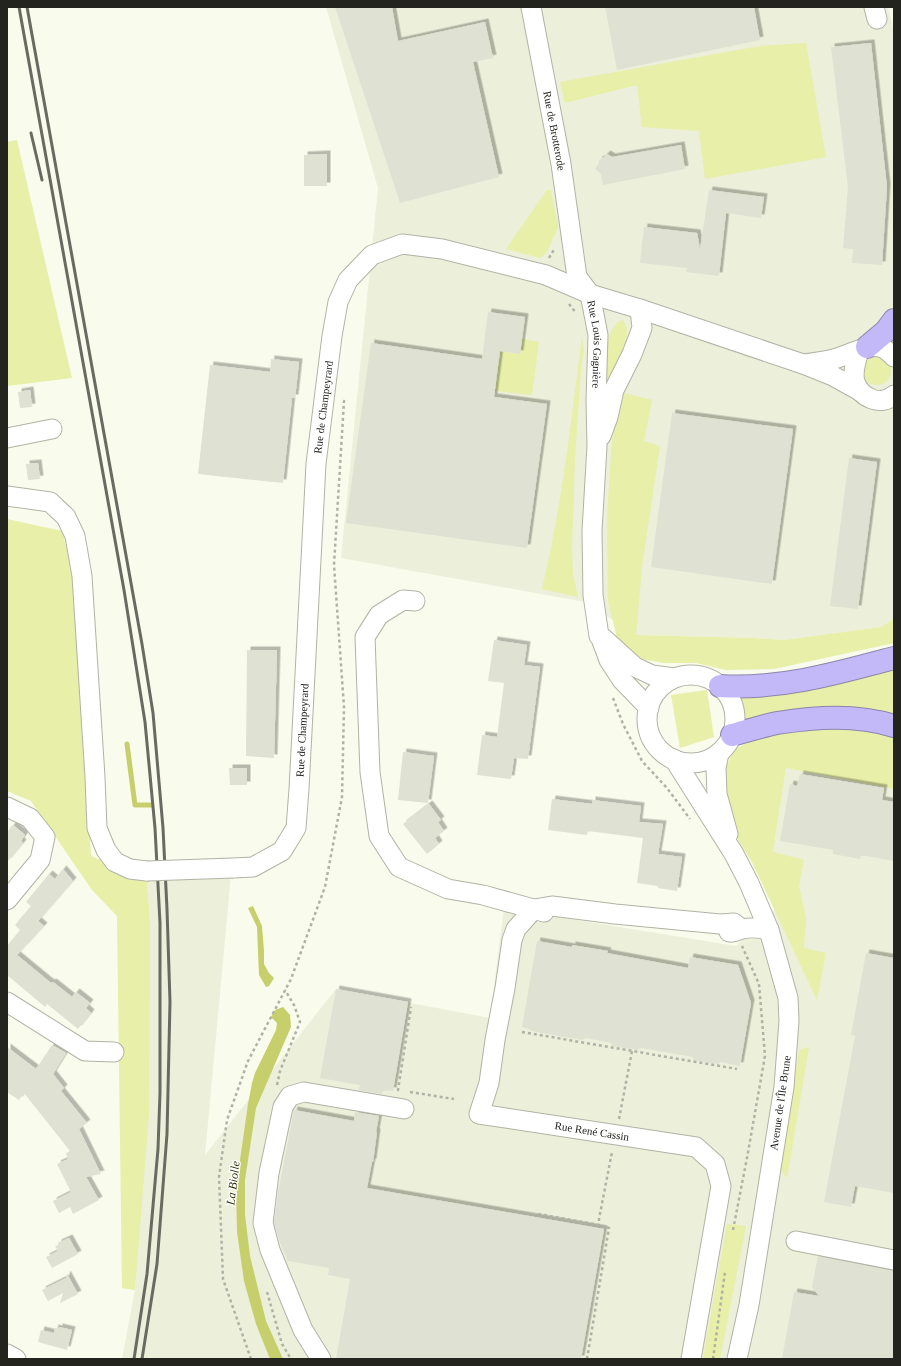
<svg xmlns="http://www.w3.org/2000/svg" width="901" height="1366" font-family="'Times New Roman',serif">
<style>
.built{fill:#ecefd9}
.green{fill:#e7efa8}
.water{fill:#c6cf6c}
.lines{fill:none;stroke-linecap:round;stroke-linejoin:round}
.stream{stroke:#c6cf6c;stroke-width:5}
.building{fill:#dfe1d3;filter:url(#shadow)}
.minor-casing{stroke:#b1b3a5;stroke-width:21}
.highway-casing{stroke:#8c85ac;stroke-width:24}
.path{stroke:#b0b2a6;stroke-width:2.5;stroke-dasharray:3 3;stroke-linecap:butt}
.minor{stroke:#fff;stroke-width:19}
.highway{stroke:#c4b9f8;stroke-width:22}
.rail{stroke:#696b62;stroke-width:3}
.minor-bridge-casing{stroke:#b1b3a5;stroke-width:21;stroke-linecap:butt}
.minor-bridge{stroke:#fff;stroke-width:19}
.labels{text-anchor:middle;stroke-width:3;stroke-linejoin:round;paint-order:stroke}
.street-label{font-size:11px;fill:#23241e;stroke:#fff}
.water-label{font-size:12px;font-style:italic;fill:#313409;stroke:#fff}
</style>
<defs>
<filter id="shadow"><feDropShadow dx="3.5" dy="-3.5" stdDeviation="0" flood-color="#0004"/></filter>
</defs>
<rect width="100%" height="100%" fill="#f9fbec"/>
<g class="built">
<path d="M 326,7 L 888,7 L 894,31 L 894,619 L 881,627 L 784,640 L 753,638 L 636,635 L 585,602 L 341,558 L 378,188 Z"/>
<path d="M 786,768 L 894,789 L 894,1359 L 122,1359 L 135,1290 L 150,922 L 147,880 L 231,875 L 205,1155 L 336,989 L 490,1018 L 504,908 L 736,946 L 799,886 L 773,852 Z"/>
</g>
<g class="green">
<path d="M 806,43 L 826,157 L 705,179 L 699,131 L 642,127 L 637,85 L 565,103 L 560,82 L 760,46 Z"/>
<path d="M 17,140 L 72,378 L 7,386 L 7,142 Z"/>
<path d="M 547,190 L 551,190 L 558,227 L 547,252 L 540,258 L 506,249 Z"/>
<path d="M 623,320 C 637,337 611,378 603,396 L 608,341 L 611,331 L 618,322 Z"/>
<path d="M 582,337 L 584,349 L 581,369 L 575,458 L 572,548 L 573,574 L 578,597 L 542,589 C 562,506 571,421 582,337 Z"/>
<path d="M 522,339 L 539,342 L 532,395 L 495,391 L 500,351 L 520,354 Z"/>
<circle cx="877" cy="371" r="14"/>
<path d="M 624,393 L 652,400 L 644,441 L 660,446 L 642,567 L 636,635 L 753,638 L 784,640 L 881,627 L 894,619 L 894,643 L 774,669 L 726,670 L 696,663 L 664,663 L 641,659 L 617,638 L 608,601 L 607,516 L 612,440 Z"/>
<path d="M 7,519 L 62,531 L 75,576 L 91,856 L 147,880 L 150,922 L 149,1114 L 135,1290 L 122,1288 L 117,916 L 92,890 L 31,801 L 7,791 Z"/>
<path d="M 894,667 L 894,715 L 864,708 L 820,707 L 772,712 L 745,722 L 739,694 Z"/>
<path d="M 707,690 L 714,737 L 680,748 L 671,695 Z"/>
<path d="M 860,726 L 894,736 L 894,789 L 786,768 L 773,852 L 804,860 L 799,886 L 806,918 L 804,948 L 826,953 L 817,1000 L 752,862 L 739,842 L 731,817 L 724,772 L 733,751 L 755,737 L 774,734 Z"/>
<path d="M 809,1047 L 787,1178 L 781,1170 L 799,1050 Z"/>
<path d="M 727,1224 L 746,1226 L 720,1359 L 703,1359 Z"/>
</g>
<g class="water">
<path d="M 253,906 L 262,926 L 264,951 L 264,964 L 269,973 L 274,978 L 269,986 L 266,987 L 259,975 L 257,927 L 248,908 Z"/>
<path d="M 283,1007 L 290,1015 L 291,1027 L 256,1108 L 245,1180 L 245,1215 L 250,1256 L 266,1321 L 283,1359 L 270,1359 L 256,1324 L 244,1281 L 237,1232 L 236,1188 L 248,1104 L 252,1083 L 255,1073 L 276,1030 L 277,1023 L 271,1017 L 275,1010 Z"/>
</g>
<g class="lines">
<path class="stream" d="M 127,744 L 135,805 L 151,805"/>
</g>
<g class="building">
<path d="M 335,7 L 392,7 L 398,41 L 485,22 L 493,58 L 473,62 L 499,177 L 400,203 Z"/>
<path d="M 605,7 L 754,7 L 760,40 L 617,70 Z"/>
<path d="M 871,43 L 887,187 L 882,265 L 852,263 L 853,249 L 843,248 L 848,187 L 831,47 Z"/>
<path d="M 681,145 L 685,169 L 603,185 L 601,174 L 595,169 L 599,163 L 599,160 L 602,159 L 607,154 L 612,157 Z"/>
<path d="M 327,154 L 327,186 L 304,186 L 304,155 Z"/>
<path d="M 709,190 L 764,197 L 761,218 L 726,213 L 719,276 L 686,272 L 687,268 L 640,263 L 644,227 L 697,233 L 700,249 Z"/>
<path d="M 488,312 L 525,317 L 520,354 L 500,351 L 494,397 L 547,404 L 527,548 L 346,523 L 371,343 L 482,359 Z"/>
<path d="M 271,359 L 299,362 L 295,398 L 292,398 L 283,483 L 198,474 L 210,365 L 270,372 Z"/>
<path d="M 30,390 L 32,407 L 20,408 L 18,392 Z"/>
<path d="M 672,413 L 793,429 L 772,584 L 651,567 Z"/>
<path d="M 849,458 L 877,462 L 858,609 L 830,606 Z"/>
<path d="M 38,463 L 40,479 L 28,480 L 26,464 Z"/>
<path d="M 494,640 L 527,645 L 524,665 L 540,667 L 528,759 L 514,758 L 511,779 L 477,775 L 482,735 L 497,737 L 504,683 L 488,681 Z"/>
<path d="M 247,650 L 277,650 L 274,758 L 246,756 Z"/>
<path d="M 403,752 L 434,756 L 428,803 L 398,800 Z"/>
<path d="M 229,768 L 247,768 L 247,785 L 230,785 Z"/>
<path d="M 800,774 L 884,788 L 882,800 L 894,802 L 894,861 L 861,855 L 860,859 L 833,854 L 833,850 L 780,841 L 790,784 L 797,786 Z"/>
<path d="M 552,799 L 592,804 L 592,800 L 641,806 L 639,822 L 663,824 L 658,854 L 682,857 L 677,891 L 658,888 L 658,886 L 637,883 L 643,838 L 588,831 L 587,835 L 548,830 Z"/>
<path d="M 429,804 L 441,820 L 438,822 L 444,831 L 435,838 L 439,844 L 427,854 L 403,824 Z"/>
<path d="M 13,825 L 25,835 L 21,841 L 23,843 L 7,862 L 7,830 L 8,831 Z"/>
<path d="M 63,869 L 73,881 L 38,921 L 44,926 L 17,955 L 51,983 L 53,982 L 72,997 L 76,992 L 90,1003 L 86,1008 L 91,1013 L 78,1029 L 47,1004 L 45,1007 L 7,975 L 7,946 L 20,930 L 15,925 L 31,906 L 26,902 L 49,874 L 55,879 Z"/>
<path d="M 537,941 L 572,947 L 572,945 L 608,951 L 607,953 L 688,968 L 690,957 L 738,965 L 751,1003 L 740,1066 L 721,1062 L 718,1064 L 694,1060 L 693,1057 L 641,1048 L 637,1050 L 613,1046 L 611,1043 L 586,1038 L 582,1040 L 570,1038 L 532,1031 L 529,1029 L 522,1027 Z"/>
<path d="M 866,953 L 894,958 L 894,1193 L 855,1186 L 851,1207 L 824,1202 L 855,1036 L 851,1035 Z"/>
<path d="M 336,989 L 408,1002 L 393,1091 L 383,1090 L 382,1094 L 359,1090 L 360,1085 L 320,1078 Z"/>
<path d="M 52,1045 L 66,1053 L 53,1074 L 64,1088 L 61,1091 L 87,1123 L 79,1129 L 101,1174 L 86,1177 L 99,1200 L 73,1214 L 70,1207 L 59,1213 L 53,1201 L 71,1192 L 57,1164 L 68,1159 L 66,1153 L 70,1151 L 24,1093 L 19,1100 L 7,1092 L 7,1047 L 36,1069 Z"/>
<path d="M 294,1110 L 354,1121 L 355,1112 L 379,1116 L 376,1132 L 377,1132 L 373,1162 L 372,1162 L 367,1188 L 604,1229 L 581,1359 L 336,1359 L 350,1279 L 328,1275 L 329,1268 L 288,1261 L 279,1240 L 274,1222 L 278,1193 Z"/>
<path d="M 69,1238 L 78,1254 L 52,1268 L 46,1257 L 58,1251 L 55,1246 L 58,1245 L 58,1243 Z"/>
<path d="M 818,1256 L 894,1271 L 894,1359 L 782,1359 L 794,1292 L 819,1296 L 812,1287 Z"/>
<path d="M 67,1274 L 78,1294 L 60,1303 L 63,1293 L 48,1301 L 42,1290 L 66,1278 Z"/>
<path d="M 59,1327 L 72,1330 L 67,1350 L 38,1342 L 41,1330 L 54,1333 L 55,1328 L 59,1329 Z"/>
</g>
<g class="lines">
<g class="minor-casing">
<g id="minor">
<path id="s1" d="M 531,7 L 561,164 L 577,277 L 590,294 L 598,335 L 596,401 L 597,446 L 592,531 L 593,595 L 599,636 L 600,636 L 609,660 L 622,680 L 649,708"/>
<path d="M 874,7 L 877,19"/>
<path d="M 859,351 C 856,361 852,372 855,382 C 861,398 881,407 894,395"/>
<path d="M 803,364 C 813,363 824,361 834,359 C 845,356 869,344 879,347 C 885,348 890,353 894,357"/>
<path d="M 601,436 L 608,417 L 614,390 L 632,354 L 642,328 L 640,309"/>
<path d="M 7,438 L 52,429"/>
<path d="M 7,496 L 50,502 L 66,517 L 75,536 L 82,576 L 95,777 L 97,828 L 106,850 L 115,862 L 130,869 L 147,871"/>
<path d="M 415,601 L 403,600 L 379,615 L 365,637 L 370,772 L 379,836 L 399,867 L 448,889 L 483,895 L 544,912"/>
<path d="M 603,638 L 635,667 L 652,675 L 674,678"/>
<circle cx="691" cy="719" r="44"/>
<path d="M 719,753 L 716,768 L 717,794 L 728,834"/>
<path d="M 674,759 L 734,854 L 749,883 L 769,930 L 788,998 L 789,1021 L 784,1087 L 749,1305 L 737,1359"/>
<path d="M 7,807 L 30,818 L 45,837 L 40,860 L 7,900"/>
<path id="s2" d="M 233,868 L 253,867 L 282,851 L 296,828 L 299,789 L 316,464 L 332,336 L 338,302 L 348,280 L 372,255 L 402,244 L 442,249 L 546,275 L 590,294 L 640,309 L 803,364 L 833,376 L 860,391"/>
<path d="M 729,932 C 735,933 737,930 742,929 C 750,927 760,928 769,930"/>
<path d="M 7,1002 L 85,1051 L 114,1052"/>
<path d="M 796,1241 L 894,1260"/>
<path d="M 7,1354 L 16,1359"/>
<path d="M 321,1359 L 303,1330 L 270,1250 L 263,1223 L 269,1173 L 283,1107 L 290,1096 L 304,1092 L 404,1109"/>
<path d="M 691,1359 L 721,1186 L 715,1164 L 696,1147 L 479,1114 L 489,1083 L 495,1040 L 505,988 L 512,940 L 516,929 L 534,909 L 552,906 L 615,914 L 720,924 L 734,923 L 741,929"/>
</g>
</g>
<g class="highway-casing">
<g id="highway">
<path d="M 867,347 L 886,331 L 894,320"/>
<path d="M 720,686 C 779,690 838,673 894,658"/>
<path d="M 732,735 C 747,731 762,726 777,723 C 816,717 856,714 894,726"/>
</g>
</g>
<g class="path">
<path d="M 549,258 L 555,248"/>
<path d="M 569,304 L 576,313"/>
<path d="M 613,698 L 623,724 L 642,761 L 667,788 L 690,819"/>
<path d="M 522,1032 L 737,1069"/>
<path d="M 277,1085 L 280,1071 L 300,1022 L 294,1005 L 285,990"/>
<path d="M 399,1090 L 398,1090 L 411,1007"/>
<path d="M 410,1092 L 454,1099"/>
<path d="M 619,1119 L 632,1051"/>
<path d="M 538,1214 L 599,1225 L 599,1219 L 612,1152"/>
<path d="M 733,1230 L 747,1158 L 765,1056 L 759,984 L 742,946"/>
<path d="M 267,1292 L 282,1344 L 291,1359"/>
<path d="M 251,1359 L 223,1279 L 219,1177 L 227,1120 L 248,1061 L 291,979 L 325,887 L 342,797 L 344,707 L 334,565 L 344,401 L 341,399"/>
<path d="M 587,1359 L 609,1228 L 599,1225"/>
<path d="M 713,1359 L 725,1272"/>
</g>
<use href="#minor" class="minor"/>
<use href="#highway" class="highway"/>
<g class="rail">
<path d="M 19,7 L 124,590 L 145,722 L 155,828 L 160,923 L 160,1093 L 158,1149 L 147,1274 L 134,1359"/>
<path d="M 27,7 L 142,644 L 153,713 L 163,828 L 167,909 L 170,1002 L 167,1134 L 157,1264 L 142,1359"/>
<path d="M 31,133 L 42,180"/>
</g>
<g class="minor-bridge-casing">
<path id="minor-bridge" d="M 147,871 L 233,868"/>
</g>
<use href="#minor-bridge" class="minor-bridge"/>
</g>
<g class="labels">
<g class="street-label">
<text dy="4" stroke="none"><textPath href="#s1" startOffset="126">Rue de Brotterode</textPath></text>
<text dy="4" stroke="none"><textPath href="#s1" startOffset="346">Rue Louis Gagnière</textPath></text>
<text dy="4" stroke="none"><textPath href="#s2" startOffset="502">Rue de Champeyrard</textPath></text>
<text dy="4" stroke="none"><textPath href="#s2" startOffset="178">Rue de Champeyrard</textPath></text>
<text transform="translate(780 1103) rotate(-82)" y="4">Avenue de l'Île Brune</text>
<text transform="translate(592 1131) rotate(9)" y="4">Rue René Cassin</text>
</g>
<g class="water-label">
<text transform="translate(233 1183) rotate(-83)" y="4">La Biolle</text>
</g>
</g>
<rect width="901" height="1366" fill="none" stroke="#23241e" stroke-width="16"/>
</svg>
